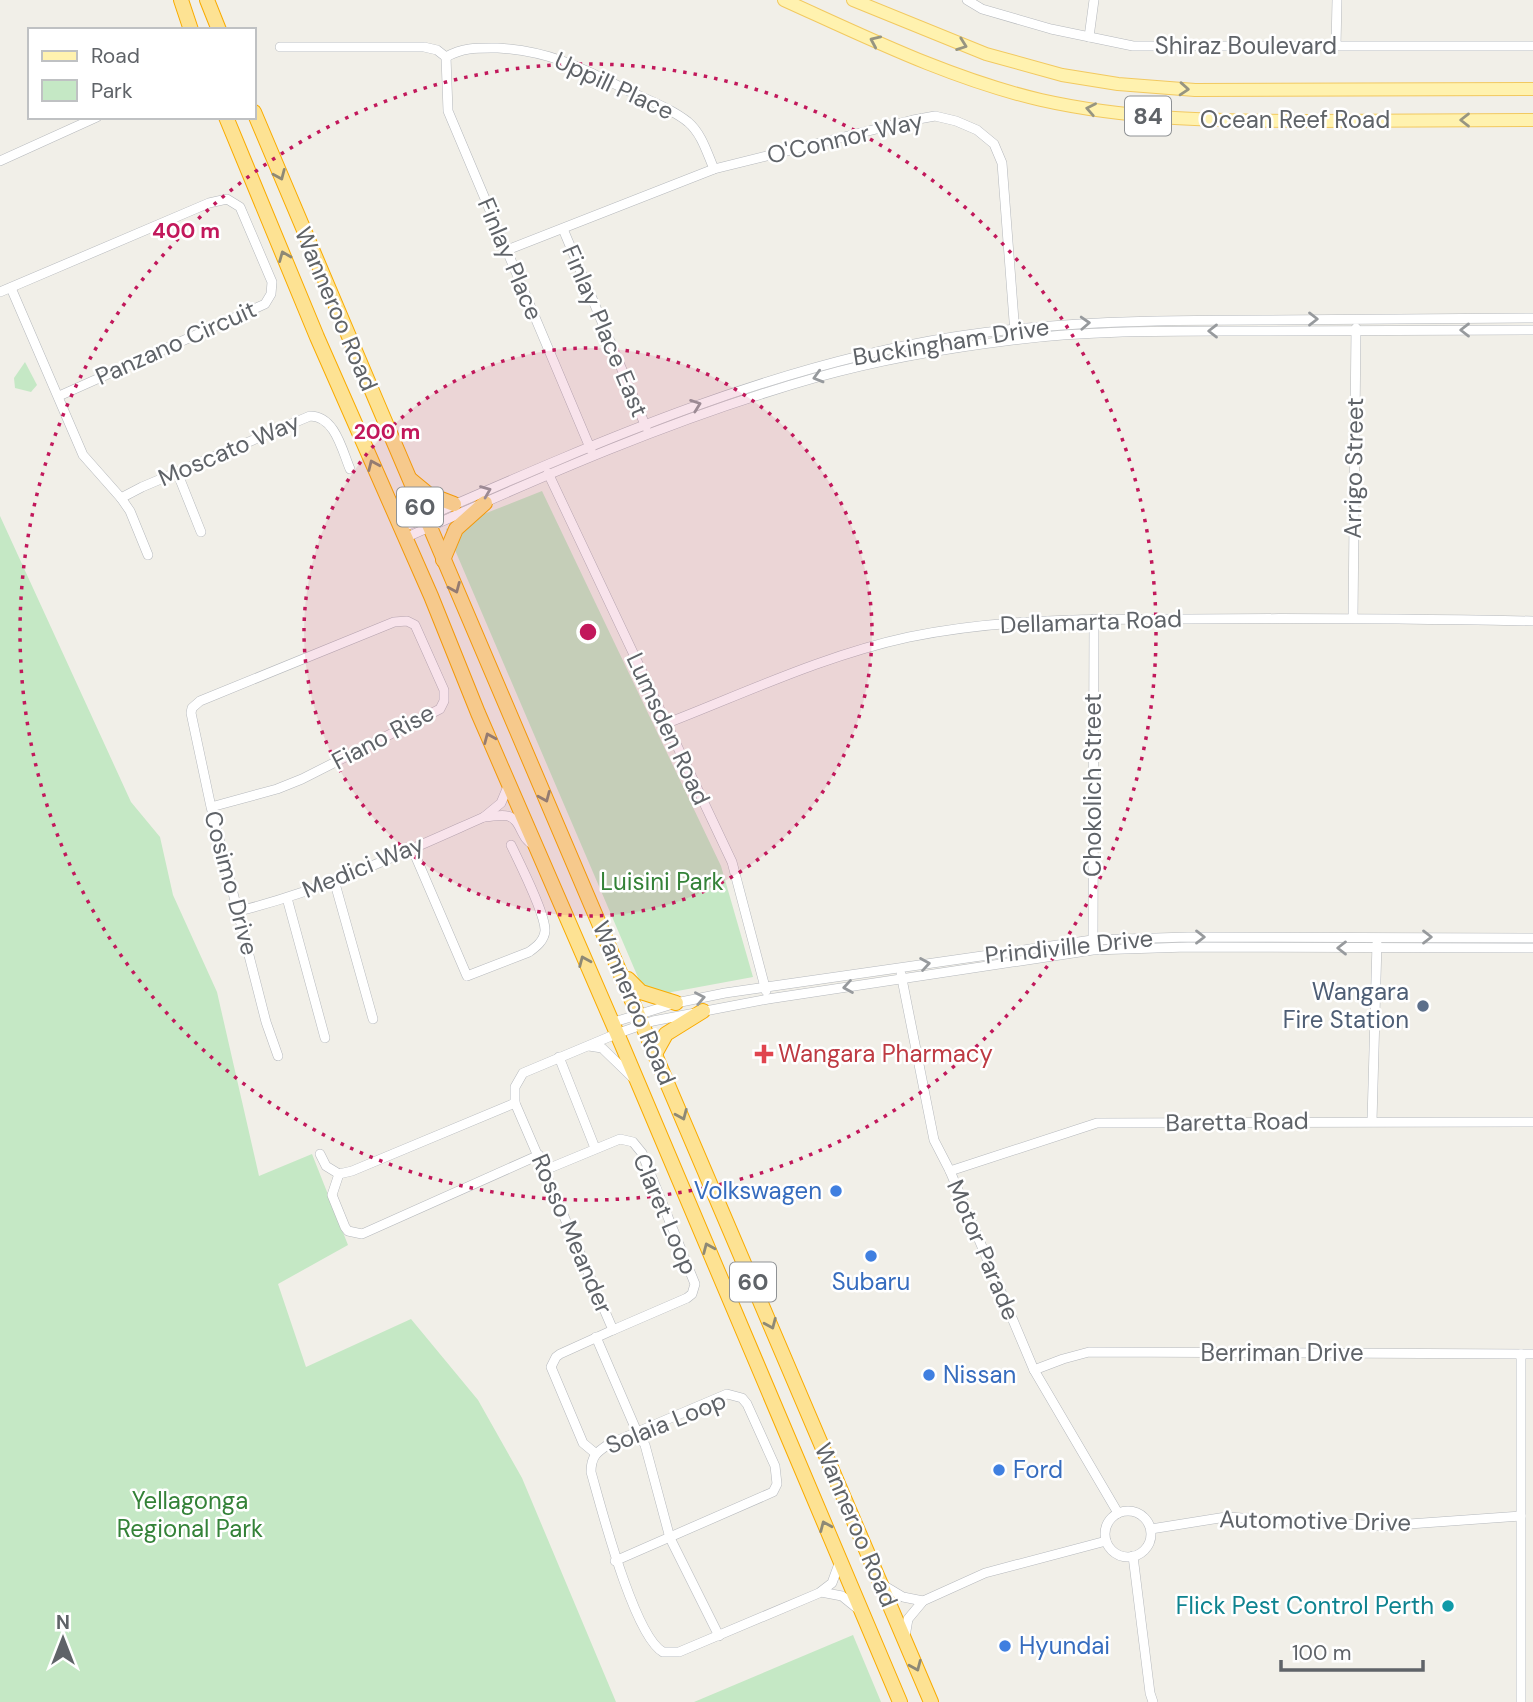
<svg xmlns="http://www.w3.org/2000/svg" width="1533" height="1702" font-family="'DM Sans',sans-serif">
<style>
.green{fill:#c5e8c5}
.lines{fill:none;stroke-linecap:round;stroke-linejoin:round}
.minor-casing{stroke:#b5b8bc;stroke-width:10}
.major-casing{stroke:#f2c960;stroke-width:14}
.highway-casing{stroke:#f9ab00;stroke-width:16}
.minor{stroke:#fff;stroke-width:9}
.major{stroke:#fff2af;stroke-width:12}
.highway{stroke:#fde293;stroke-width:14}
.oneway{stroke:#979581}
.oneway2{stroke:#8e8975}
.oneway3{stroke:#979a9d}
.ring{fill:none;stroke:#c2185b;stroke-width:3.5;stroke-dasharray:3.5 7}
.service-dot{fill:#5c6f8a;stroke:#fff;stroke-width:2.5}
.health-dot{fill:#e0444e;stroke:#fff;stroke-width:2.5}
.shop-dot{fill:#3f7fe0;stroke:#fff;stroke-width:2.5}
.culture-dot{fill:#0f9aa8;stroke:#fff;stroke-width:2.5}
.labels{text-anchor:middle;stroke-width:5;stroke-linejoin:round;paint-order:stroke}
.shield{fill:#fff;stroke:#8f9295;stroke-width:2}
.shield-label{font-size:23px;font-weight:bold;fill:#5f6368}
.street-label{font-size:24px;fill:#5f6368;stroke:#fff}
.park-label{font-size:24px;fill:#348238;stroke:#fff}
.service-label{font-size:24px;fill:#4e5e75;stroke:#fff;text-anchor:end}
.health-label{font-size:24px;fill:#be3a42;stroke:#fff;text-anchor:start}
.shop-label{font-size:24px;fill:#366cbe;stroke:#fff;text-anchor:start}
.culture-label{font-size:24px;fill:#0d838f;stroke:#fff;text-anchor:end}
.centre{fill:#c2185b;stroke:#fff;stroke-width:3.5}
.ring-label{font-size:21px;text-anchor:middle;font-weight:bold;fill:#c2185b;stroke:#fff;stroke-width:5;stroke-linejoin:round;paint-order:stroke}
</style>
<rect width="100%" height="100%" fill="#f1efe8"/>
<g class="green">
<path d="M 25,362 L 37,385 L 31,392 L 15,388 L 14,378 Z"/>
<path d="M 542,491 L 721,866 L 753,977 L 672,992 L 649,1003 L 446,529 Z"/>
<path d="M 0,516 L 131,802 L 160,837 L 173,895 L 217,992 L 259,1176 L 312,1154 L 348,1245 L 278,1284 L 306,1367 L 411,1319 L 478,1400 L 522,1478 L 616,1702 L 0,1702 Z"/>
<path d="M 853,1635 L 881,1702 L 694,1702 Z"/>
</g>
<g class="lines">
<g class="minor-casing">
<g id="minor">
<path d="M 967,0 L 982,9 L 1051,29 L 1133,46 L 1533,46"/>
<path d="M 1089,37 L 1094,0"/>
<path d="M 1336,46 L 1337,0"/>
<path d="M 280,47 L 424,47 L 437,50 L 446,57 C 464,47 478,48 498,48 C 551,51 584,69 631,92 C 650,101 672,109 688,122 C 702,134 707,153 714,169"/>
<path d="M 446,57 L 448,111 L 591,450"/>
<path d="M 0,161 L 97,117"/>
<path d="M 563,229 L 646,427"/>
<path d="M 507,250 L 714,169 L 913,120 L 935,116 L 956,121 L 977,130 L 994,144 L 1002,163 L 1015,334"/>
<path d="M 11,288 L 83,455 L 121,498 L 130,511 L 148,555"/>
<path d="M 0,292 L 209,203 L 227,199 L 240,207 L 272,282 L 271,294 L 265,304 L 59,396"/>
<path d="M 177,472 L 201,532"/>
<path d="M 548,473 L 732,862 L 766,991"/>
<path d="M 121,498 L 142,487 L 310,416 C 335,416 342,450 350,469"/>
<path d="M 401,528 C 580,450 759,368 953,337 C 1056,321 1159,320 1263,320 C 1353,319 1443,318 1533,318"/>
<path d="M 405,538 C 540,477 676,417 818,377 C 882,359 948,348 1013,340 C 1092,330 1173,331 1253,331 C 1346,331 1440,330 1533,330"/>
<path d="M 1353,618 L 1356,328"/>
<path d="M 665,724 C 745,693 825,655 909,637 C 1001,618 1095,619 1189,619 C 1304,618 1418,619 1533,621"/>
<path d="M 211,807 L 277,789 L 302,779 L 440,709 L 444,701 L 444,690 L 415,625 L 407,621 L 394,622 L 200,701 L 192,708 L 191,713 L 211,807 L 266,1022 L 278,1056"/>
<path d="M 484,817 C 492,817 500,814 508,816 C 522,820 520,839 534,845"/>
<path d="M 412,848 L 467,976 L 529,952 C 536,947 544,941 545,931 C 546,915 519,862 511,845"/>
<path d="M 334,880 L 373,1019"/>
<path d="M 287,898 L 325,1038"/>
<path d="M 239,911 C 324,890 405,852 484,817 L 501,803 L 509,784"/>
<path d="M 1093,945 L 1094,619"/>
<path d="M 901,974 L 934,1140 L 950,1171 L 1034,1370 L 1118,1513"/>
<path d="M 611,1023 L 676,1003 L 725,993 L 1092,940 L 1188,937 L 1533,938"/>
<path d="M 589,1046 L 602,1048 L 633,1078"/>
<path d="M 559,1057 L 595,1148"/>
<path d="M 1372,1121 L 1377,943"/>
<path d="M 320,1154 L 326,1166 L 339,1174 L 352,1171 L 515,1103"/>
<path d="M 545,1170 L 620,1139 L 633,1142 L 642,1153 L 695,1284 L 692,1294 L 687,1298 L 613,1330"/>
<path d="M 950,1171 L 1097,1123 L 1533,1122"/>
<path d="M 339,1174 L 332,1195 L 345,1227 L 348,1231 L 362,1234 L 539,1155"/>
<path d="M 596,1337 L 637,1432 L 645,1445 L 670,1538 L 719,1636"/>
<path d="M 1521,1354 L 1521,1702"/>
<path d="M 1034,1370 L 1063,1359 L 1089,1352 L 1533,1354"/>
<path d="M 595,1453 L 583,1443 L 551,1367 L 556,1357 L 560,1354 L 613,1330 L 515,1103 L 515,1087 L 523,1073 L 616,1034 L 653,1021 L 768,999 L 1093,950 L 1188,947 L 1533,948"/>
<circle cx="1128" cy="1534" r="23"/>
<path d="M 1151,1529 L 1226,1517 L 1381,1526 L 1521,1516"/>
<path d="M 1133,1556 L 1150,1693 L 1153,1702"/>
<path d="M 615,1561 L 773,1492 L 777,1484 L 775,1466 L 747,1404 L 742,1398 L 727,1394 L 609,1444 C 597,1452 591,1456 591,1472 C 601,1507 634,1636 663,1652 L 679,1652 L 819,1593 L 832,1583 L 840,1561"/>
<path d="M 883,1585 L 903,1597 L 923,1601"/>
<path d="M 821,1592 L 842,1596 L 858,1609"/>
<path d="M 905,1637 L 908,1619 L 923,1601 L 985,1573 L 1106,1541"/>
</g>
</g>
<g class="major-casing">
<g id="major">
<path d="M 784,0 C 868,38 951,79 1041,100 C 1130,120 1219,121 1310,121 C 1384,121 1459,120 1533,120"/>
<path d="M 853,0 L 986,54 L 1062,75 L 1118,84 L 1195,90 L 1533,89"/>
</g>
</g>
<g class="highway-casing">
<g id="highway">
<path d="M 181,0 L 191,30"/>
<path d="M 207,0 L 219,30"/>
<path d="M 254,112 C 477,643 709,1170 931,1702"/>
<path d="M 226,117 L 317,337 L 431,596 L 478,713 L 622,1045 L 900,1702"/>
<path d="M 411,480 L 428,494 L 454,504"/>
<path d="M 443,560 L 456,529 L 485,503"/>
<path d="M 628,979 L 641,992 L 676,1003"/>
<path d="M 656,1052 L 666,1034 L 703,1011"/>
</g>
</g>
<use href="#minor" class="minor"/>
<use href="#major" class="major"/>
<use href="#highway" class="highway"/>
</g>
<defs><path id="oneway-chevron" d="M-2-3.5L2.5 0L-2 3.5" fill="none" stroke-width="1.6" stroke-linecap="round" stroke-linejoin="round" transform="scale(1.75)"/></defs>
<g class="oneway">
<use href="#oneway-chevron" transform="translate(875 41) rotate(-156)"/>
<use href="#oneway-chevron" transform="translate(962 45) rotate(20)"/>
<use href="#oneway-chevron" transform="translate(1184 89) rotate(4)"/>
<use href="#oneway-chevron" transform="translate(1091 109) rotate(-169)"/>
<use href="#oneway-chevron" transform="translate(1465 120) rotate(180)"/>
</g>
<g class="oneway2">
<use href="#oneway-chevron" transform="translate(280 175) rotate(67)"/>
<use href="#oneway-chevron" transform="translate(284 256) rotate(-112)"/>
<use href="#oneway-chevron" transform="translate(373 465) rotate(-114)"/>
<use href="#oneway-chevron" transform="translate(455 588) rotate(67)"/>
<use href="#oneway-chevron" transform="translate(489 738) rotate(-113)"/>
<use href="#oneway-chevron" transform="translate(545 797) rotate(67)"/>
<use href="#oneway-chevron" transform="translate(584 961) rotate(-113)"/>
<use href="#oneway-chevron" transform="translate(682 1115) rotate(67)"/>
<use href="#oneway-chevron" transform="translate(708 1248) rotate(-113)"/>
<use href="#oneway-chevron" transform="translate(771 1324) rotate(67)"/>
<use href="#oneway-chevron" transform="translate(825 1526) rotate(-113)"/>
<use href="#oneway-chevron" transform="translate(916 1666) rotate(67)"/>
</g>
<g class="oneway3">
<use href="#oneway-chevron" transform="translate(1313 319)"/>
<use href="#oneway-chevron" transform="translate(1085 323) rotate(-3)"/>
<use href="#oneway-chevron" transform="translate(1465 330) rotate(180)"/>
<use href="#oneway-chevron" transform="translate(1213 331) rotate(180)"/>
<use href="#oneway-chevron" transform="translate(818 377) rotate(164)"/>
<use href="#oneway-chevron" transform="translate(696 405) rotate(-20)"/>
<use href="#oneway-chevron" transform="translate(486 491) rotate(-22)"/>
<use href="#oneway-chevron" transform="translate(1200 937)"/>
<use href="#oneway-chevron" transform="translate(1427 937)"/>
<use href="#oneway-chevron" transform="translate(1342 948) rotate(-180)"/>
<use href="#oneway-chevron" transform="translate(925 964) rotate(-9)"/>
<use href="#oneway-chevron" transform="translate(848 987) rotate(171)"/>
<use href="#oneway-chevron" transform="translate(700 998) rotate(-11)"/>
</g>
<circle cx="588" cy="632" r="284" fill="#c2185b" fill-opacity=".12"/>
<g class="ring">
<circle cx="588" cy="632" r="284"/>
<circle cx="588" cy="632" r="568"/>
</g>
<circle class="service-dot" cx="1423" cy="1006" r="7"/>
<path class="health-dot" d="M760.5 1043.5h7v7h7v7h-7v7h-7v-7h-7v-7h7z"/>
<g class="shop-dot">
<circle cx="836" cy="1191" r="7"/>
<circle cx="871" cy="1256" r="7"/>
<circle cx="929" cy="1375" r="7"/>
<circle cx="999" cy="1470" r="7"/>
<circle cx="1005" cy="1646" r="7"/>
</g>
<circle class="culture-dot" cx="1448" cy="1606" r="7"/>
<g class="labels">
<g class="shield">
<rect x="1125" y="96.5" width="46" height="39" rx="5"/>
<rect x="397" y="487.5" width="46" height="39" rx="5"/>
<rect x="730" y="1262.5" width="46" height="39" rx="5"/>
</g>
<g class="shield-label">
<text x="1148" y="124">84</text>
<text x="420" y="515">60</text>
<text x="753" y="1290">60</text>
</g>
<g class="street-label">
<text x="1246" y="54">Shiraz Boulevard</text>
<text transform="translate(614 86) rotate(25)" y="8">Uppill Place</text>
<text x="1295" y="128">Ocean Reef Road</text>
<text transform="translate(845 138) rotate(-13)" y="8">O'Connor Way</text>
<text transform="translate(510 259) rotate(67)" y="8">Finlay Place</text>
<text transform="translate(336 309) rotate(67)" y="8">Wanneroo Road</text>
<text transform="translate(605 331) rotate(67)" y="8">Finlay Place East</text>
<text transform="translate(951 342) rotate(-9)" y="8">Buckingham Drive</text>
<text transform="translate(176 343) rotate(-24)" y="8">Panzano Circuit</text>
<text transform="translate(229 450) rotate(-23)" y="8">Moscato Way</text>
<text transform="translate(1354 468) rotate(-89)" y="8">Arrigo Street</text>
<text transform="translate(1091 622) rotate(-2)" y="8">Dellamarta Road</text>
<text transform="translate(668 729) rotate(65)" y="8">Lumsden Road</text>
<text transform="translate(383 737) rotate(-28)" y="8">Fiano Rise</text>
<text transform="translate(1093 785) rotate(-90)" y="8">Chokolich Street</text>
<text transform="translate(363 867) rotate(-22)" y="8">Medici Way</text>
<text transform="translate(231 883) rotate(75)" y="8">Cosimo Drive</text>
<text transform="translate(1069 947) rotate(-6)" y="8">Prindiville Drive</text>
<text transform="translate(634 1003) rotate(67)" y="8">Wanneroo Road</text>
<text transform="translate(1237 1122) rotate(-1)" y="8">Baretta Road</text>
<text transform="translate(665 1214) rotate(67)" y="8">Claret Loop</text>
<text transform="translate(572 1234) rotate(67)" y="8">Rosso Meander</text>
<text transform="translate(983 1250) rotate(67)" y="8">Motor Parade</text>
<text x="1282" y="1361">Berriman Drive</text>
<text transform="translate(666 1423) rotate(-22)" y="8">Solaia Loop</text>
<text transform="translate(1315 1521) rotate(1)" y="8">Automotive Drive</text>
<text transform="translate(856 1525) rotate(67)" y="8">Wanneroo Road</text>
</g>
<g class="park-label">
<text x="662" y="890">Luisini Park</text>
<text x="190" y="1509">Yellagonga<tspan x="190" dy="28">Regional Park</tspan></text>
</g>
<g class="service-label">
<text x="1409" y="1000">Wangara<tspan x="1409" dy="28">Fire Station</tspan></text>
</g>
<g class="health-label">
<text x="778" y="1062">Wangara Pharmacy</text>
</g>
<g class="shop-label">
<text x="822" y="1199" text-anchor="end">Volkswagen</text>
<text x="871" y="1290" text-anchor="middle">Subaru</text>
<text x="943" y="1383">Nissan</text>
<text x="1013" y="1478">Ford</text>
<text x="1019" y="1654">Hyundai</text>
</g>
<g class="culture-label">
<text x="1434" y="1614">Flick Pest Control Perth</text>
</g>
</g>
<circle cx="588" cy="632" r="10" class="centre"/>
<g class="ring-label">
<text x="186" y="238">400 m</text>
<text x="387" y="439">200 m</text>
</g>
<rect x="28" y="28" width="228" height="91" fill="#ffffff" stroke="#bfc1c3" stroke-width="2"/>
<rect x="42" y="51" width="35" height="10" fill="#fff2af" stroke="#bfc1c3" stroke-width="2"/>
<text x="91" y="63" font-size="21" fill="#5f6368">Road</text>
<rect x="42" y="80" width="35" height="21" fill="#c5e8c5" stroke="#bfc1c3" stroke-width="2"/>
<text x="91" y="98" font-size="21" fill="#5f6368">Park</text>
<g transform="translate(63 1639)" stroke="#ffffff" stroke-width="5" paint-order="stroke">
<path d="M0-5L12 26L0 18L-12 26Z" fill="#5f6368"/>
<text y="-10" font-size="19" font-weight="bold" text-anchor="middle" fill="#5f6368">N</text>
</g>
<path d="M1281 1660v10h142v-10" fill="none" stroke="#5f6368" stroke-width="3.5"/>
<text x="1292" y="1660" font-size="21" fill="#5f6368" stroke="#ffffff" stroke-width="5" paint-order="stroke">100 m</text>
</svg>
